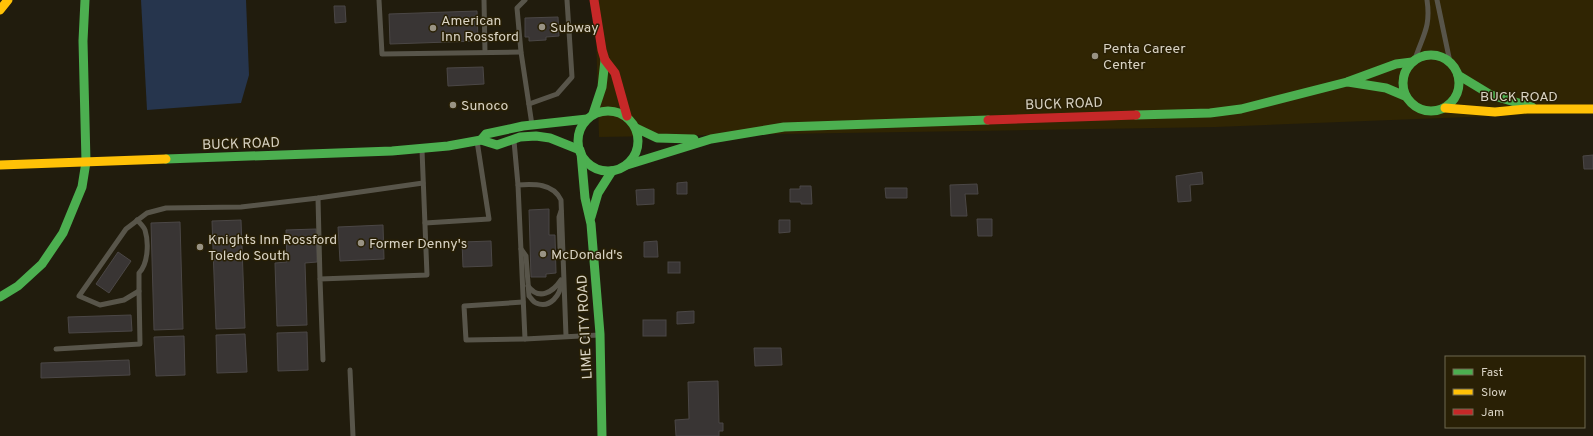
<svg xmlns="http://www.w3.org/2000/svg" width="1593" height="436" font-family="Overpass,sans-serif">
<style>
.built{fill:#302503}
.water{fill:#26354d}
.building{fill:#393534;stroke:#4b4746}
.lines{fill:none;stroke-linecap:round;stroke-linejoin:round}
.lane{stroke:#58554a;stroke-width:5}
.fast{stroke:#4caf50;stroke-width:9}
.slow{stroke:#ffc107;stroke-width:9}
.jam{stroke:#c62828;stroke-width:9}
.poi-dot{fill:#999384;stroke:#292005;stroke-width:1.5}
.labels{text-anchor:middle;stroke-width:3;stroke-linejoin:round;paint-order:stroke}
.poi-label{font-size:14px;fill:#d9d3c4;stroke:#292005;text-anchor:start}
.street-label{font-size:14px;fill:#d9d3c4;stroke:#292005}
</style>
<rect width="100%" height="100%" fill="#211c0d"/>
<path class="built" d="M 595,0 L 1593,0 L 1593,112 L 1216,127 L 599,137 Z"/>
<path class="water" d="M 141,0 L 246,0 L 249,75 L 241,103 L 147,110 Z"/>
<g class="building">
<path d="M 334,6 L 345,6 L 346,22 L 335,23 Z"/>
<path d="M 477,11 L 478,41 L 390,44 L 389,14 Z"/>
<path d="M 558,17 L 559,36 L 546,37 L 546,40 L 529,41 L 529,37 L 525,37 L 525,18 Z"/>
<path d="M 483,67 L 484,84 L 448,86 L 447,68 Z"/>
<path d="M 1593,155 L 1593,169 L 1584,169 L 1583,156 Z"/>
<path d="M 1202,172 L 1203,184 L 1190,185 L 1191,201 L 1178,202 L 1176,176 Z"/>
<path d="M 687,182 L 687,194 L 677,194 L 677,183 Z"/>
<path d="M 977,184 L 978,194 L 965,194 L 967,216 L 951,216 L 950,185 Z"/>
<path d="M 800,186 L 811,186 L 812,204 L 801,204 L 801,202 L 790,202 L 790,189 L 800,189 Z"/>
<path d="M 885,188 L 907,188 L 907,198 L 886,198 Z"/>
<path d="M 654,189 L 654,204 L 637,205 L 636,190 Z"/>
<path d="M 549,209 L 549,235 L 555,235 L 556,273 L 546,274 L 546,277 L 531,277 L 529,210 Z"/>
<path d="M 977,219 L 992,219 L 992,236 L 978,236 Z"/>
<path d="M 241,220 L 245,328 L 216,329 L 212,221 Z"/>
<path d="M 779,220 L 790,220 L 790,232 L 779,233 Z"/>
<path d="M 180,222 L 183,329 L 154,330 L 151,223 Z"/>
<path d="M 383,225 L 384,259 L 340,261 L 338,227 Z"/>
<path d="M 316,229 L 317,262 L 305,263 L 307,325 L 277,326 L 275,263 L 287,262 L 286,230 Z"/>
<path d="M 491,241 L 492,266 L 463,267 L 462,242 Z"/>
<path d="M 657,241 L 658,257 L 644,257 L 644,242 Z"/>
<path d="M 118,252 L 131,261 L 109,293 L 96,284 Z"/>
<rect x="668" y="262" width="12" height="11"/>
<path d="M 694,311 L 694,323 L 677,324 L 677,312 Z"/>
<path d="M 131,315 L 132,331 L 69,333 L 68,317 Z"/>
<rect x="643" y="320" width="23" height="16"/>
<path d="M 307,332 L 308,370 L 278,371 L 277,333 Z"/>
<path d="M 245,334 L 247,372 L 217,373 L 216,335 Z"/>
<path d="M 184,336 L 185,375 L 156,376 L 154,337 Z"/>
<path d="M 754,348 L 781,348 L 782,365 L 755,366 Z"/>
<path d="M 129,360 L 130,375 L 41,378 L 41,363 Z"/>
<path d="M 718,381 L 719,423 L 723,423 L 723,431 L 719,431 L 719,436 L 676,436 L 675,420 L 689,419 L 688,382 Z"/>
</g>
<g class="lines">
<g class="lane">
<path d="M 379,0 L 382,54 L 521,52"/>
<path d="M 484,0 L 485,52"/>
<path d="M 525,0 L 517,8 L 521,52 L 532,125"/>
<path d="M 1437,0 L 1450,62"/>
<path d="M 1415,59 C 1423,35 1431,27 1427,0"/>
<path d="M 529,104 L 557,94 L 572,77 L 567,0"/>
<path d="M 514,141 L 518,185"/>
<path d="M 318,198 L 320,279"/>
<path d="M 137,220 C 140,223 144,227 145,230 C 149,243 148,264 139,273 L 139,291"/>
<path d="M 425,223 L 489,219 L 477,141"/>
<path d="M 560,248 L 559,217 L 561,211"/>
<path d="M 521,249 L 526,256 L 529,296 C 531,298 533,302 536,303 C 550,309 561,295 561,282"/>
<path d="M 528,286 C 539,301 553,292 561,280"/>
<path d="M 523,302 L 464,306 L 466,340 L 525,339"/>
<path d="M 566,336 L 561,200 C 553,183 534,184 518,185 L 525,339 L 599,335"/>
<path d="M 56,349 L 140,344 L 139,291 L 124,300 L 100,305 L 79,296 L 126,229 L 147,213 L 166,208 L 241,207 L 318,198 L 423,183"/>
<path d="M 323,360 L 320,279 L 427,275 L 422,150"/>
<path d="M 350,370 L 353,436"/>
</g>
<g class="fast">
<circle cx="1431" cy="83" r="28"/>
<path d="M 1458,75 L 1491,95 L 1532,107"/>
<path d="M 1348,82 L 1386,88 L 1405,96"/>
<circle cx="608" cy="141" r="30"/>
<path d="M 593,114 L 602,87 L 605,60"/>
<path d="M 1136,115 L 1210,113 L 1241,109 L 1347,82 L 1396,64 L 1412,62"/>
<path d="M 636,128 L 657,138 L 694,139"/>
<path d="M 481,140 L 486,134 L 523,126 L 587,119"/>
<path d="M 581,153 L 585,198 L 591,224 L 600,334 L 602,436"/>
<path d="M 166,159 L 392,151 L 448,146 L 481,140 L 497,145 L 520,137 L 536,136 L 550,138 L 580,150"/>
<path d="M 627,165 L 711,139 L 784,127 L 988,120"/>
<path d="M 591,217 L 598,193 L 612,171"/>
<path d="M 0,297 L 18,286 L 42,264 L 63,233 L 82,187 L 86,162 L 83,41 L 85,0"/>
</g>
<g class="slow">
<path d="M 0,10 L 8,0"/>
<path d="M 1445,108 L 1495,112 L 1527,109 L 1593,109"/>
<path d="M 0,165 L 166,159"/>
</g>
<g class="jam">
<path d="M 594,0 L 602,50 L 605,60 L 615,73 L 627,116"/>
<path d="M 988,120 L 1136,115"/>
</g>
</g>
<g class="poi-dot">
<circle cx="542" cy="27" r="4"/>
<circle cx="433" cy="28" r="4"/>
<circle cx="1095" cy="56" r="4"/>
<circle cx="453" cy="105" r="4"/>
<circle cx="361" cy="243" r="4"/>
<circle cx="200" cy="247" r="4"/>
<circle cx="543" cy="254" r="4"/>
</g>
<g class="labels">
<g class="poi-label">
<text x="441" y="25">American<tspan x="441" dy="16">Inn Rossford</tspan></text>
<text x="550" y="32">Subway</text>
<text x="1103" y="53">Penta Career<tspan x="1103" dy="16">Center</tspan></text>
<text x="461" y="110">Sunoco</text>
<text x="208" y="244">Knights Inn Rossford<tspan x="208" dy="16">Toledo South</tspan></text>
<text x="369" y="248">Former Denny's</text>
<text x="551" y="259">McDonald's</text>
</g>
<g class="street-label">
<text x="1519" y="101">BUCK ROAD</text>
<text transform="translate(1064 103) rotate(-2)" y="5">BUCK ROAD</text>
<text transform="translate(241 143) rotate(-2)" y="5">BUCK ROAD</text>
<text transform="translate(584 327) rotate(-93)" y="5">LIME CITY ROAD</text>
</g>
</g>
<rect x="1445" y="356" width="140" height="72" fill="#292005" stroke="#6f6851"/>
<rect x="1453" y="369" width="20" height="6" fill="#4caf50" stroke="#6f6851"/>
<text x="1481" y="376" font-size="12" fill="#d9d3c4">Fast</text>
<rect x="1453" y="389" width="20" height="6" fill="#ffc107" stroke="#6f6851"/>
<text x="1481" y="396" font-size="12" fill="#d9d3c4">Slow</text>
<rect x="1453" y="409" width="20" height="6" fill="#c62828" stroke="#6f6851"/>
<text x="1481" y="416" font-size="12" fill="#d9d3c4">Jam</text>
</svg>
